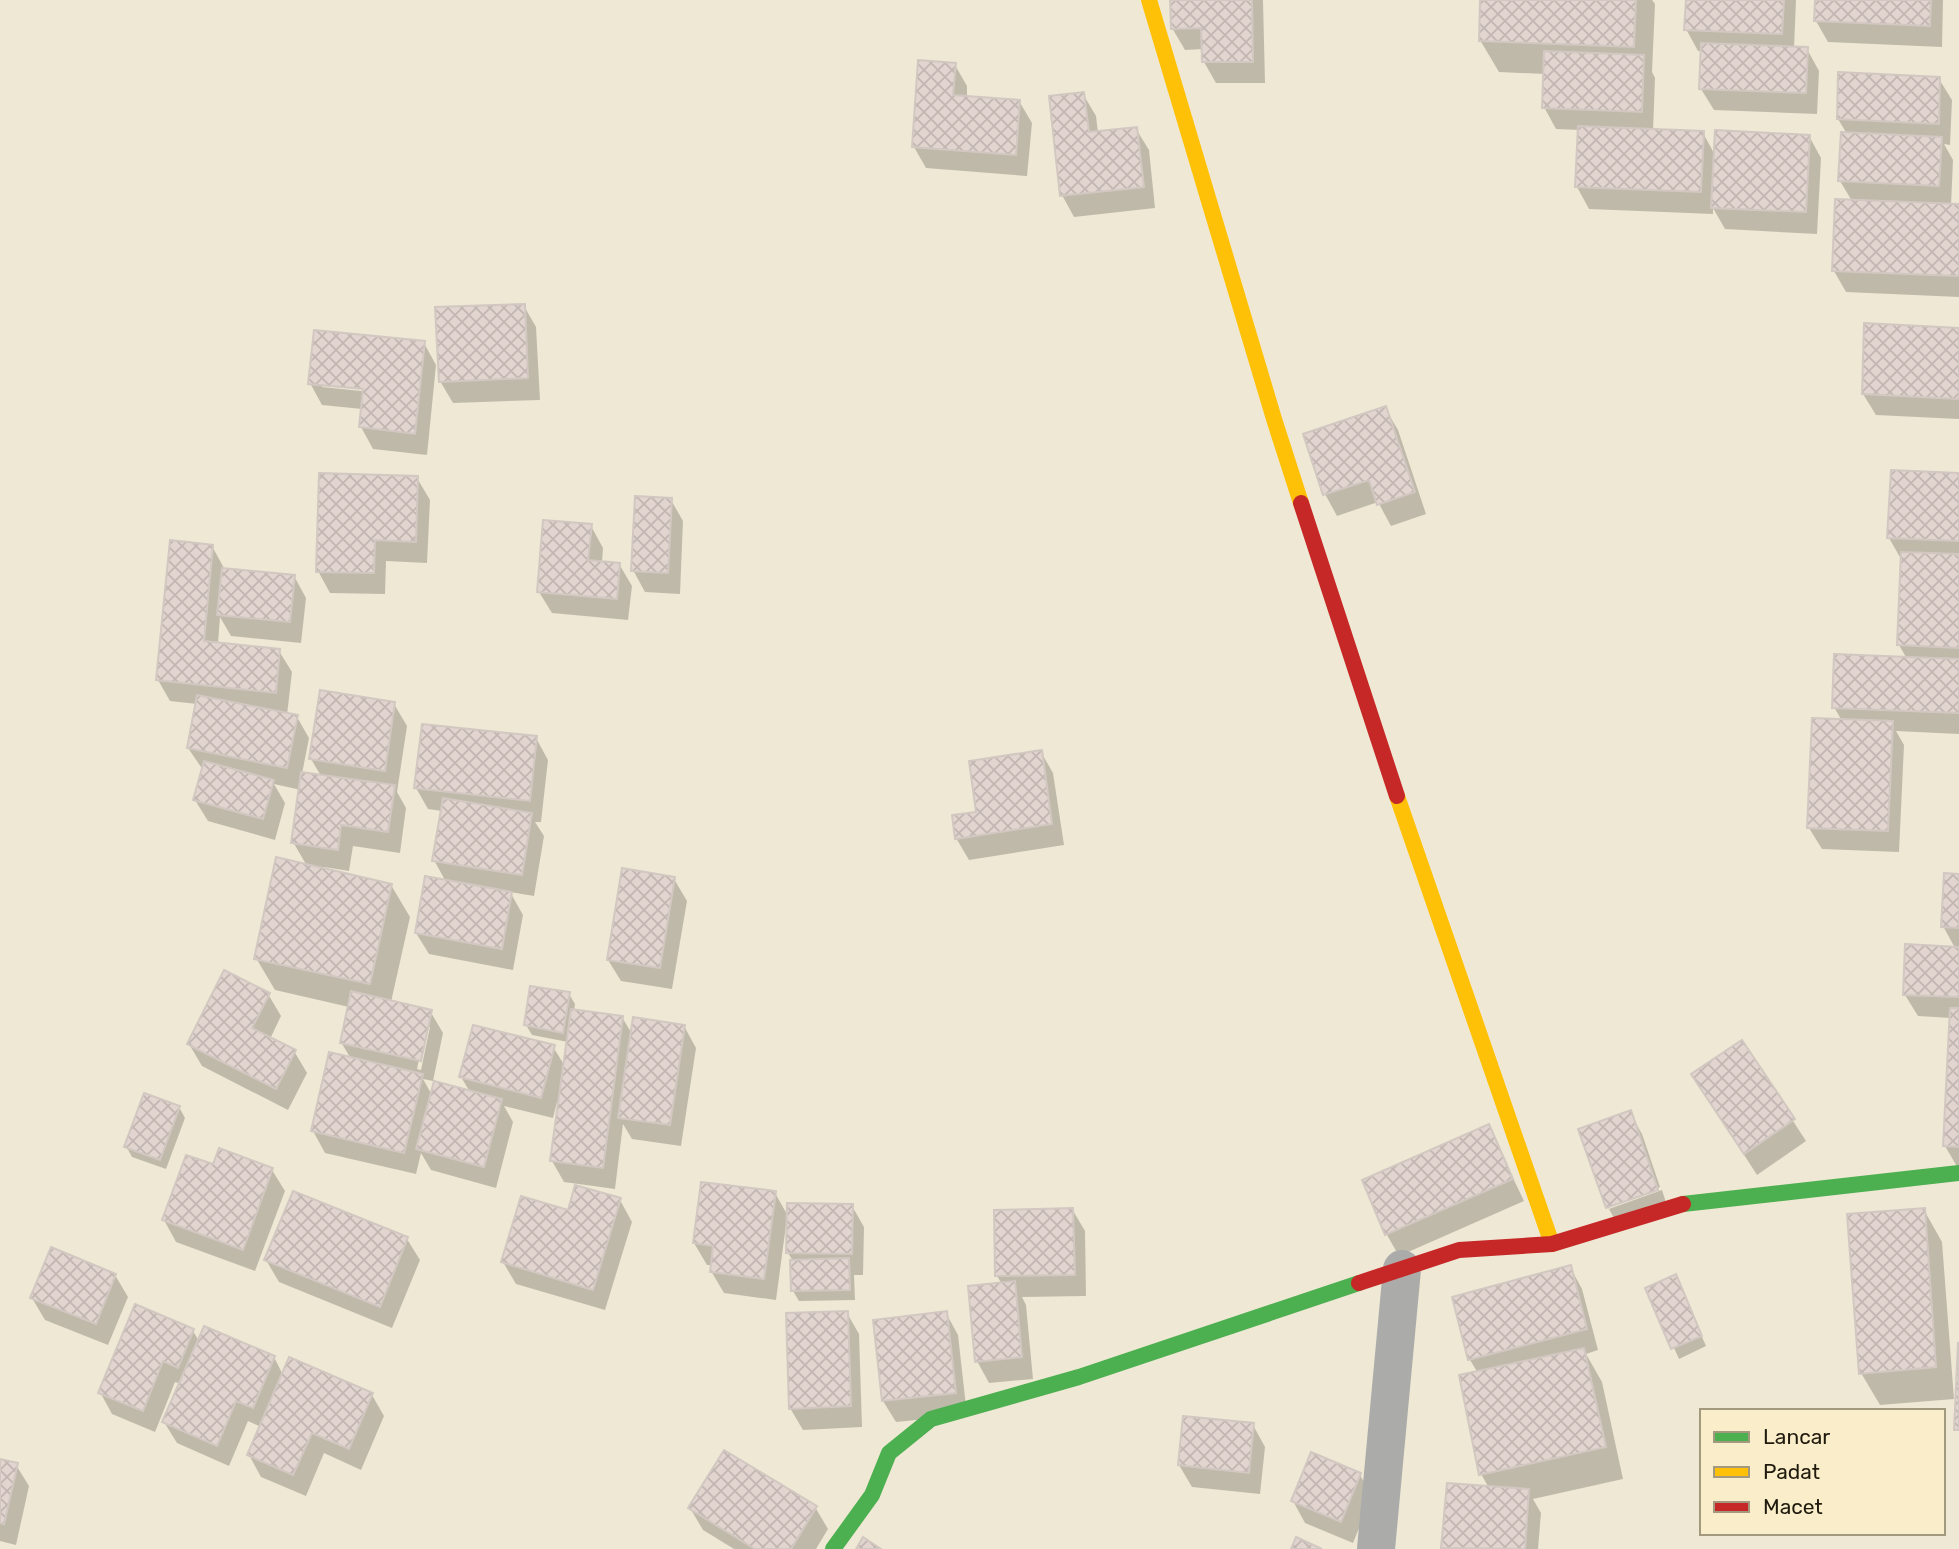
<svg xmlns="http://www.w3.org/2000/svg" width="1959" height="1549" font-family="Rubik,sans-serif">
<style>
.shadow{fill:#0003;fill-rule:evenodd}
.building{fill:url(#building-cross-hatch);stroke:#d2c8c1;stroke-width:2}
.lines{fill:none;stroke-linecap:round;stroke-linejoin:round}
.street{stroke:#abacaa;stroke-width:38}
.fast{stroke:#4caf50;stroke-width:16}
.slow{stroke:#ffc107;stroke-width:16}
.jam{stroke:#c62828;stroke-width:16}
</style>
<defs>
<pattern id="building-cross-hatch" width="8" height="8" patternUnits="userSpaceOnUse" patternTransform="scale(1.75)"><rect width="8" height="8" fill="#e2d5cf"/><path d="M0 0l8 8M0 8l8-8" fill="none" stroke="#c1b6b1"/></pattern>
</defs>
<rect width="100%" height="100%" fill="#efe8d5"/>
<g class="shadow">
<path d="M 1172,0 L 1263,0 L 1265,83 L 1216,83 L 1204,62 L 1203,49 L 1185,50 L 1172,28 Z"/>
<path d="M 1482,0 L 1652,0 L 1655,4 L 1652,72 L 1655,78 L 1653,131 L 1703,133 L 1715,155 L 1809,136 L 1821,158 L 1817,234 L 1725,229 L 1713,208 L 1713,214 L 1589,209 L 1577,187 L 1580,130 L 1556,129 L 1544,107 L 1545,74 L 1499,72 L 1480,40 Z"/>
<path d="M 1687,0 L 1796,0 L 1794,49 L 1807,49 L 1819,71 L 1817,114 L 1714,110 L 1701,89 L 1703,51 L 1698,51 L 1686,29 Z"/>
<path d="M 1817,0 L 1943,0 L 1942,47 L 1828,42 L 1816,21 Z"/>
<path d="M 955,65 L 967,86 L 967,98 L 1019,101 L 1032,123 L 1027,176 L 926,168 L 914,147 Z"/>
<path d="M 1939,79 L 1952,100 L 1950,145 L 1944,144 L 1953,160 L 1951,206 L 1959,206 L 1959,297 L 1846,292 L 1834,271 L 1852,201 L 1840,181 L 1847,134 L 1838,119 Z"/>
<path d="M 1083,94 L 1096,116 L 1098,133 L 1136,129 L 1149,150 L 1155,208 L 1074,217 L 1062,195 Z"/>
<path d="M 524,306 L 536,327 L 540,400 L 453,403 L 440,381 Z"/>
<path d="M 1959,330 L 1959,419 L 1876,415 L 1863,394 Z"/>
<path d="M 424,343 L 436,365 L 427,455 L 373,449 L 361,427 L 362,409 L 322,405 L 310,383 ZM 322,383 L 371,388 L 371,392 L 322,387 Z"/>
<path d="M 1385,408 L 1398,430 L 1426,514 L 1391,526 L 1378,502 L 1337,516 L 1325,494 Z"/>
<path d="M 1959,474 L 1959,734 L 1896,731 L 1904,745 L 1899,852 L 1822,849 L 1809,828 L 1842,721 L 1834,707 L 1907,659 L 1899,645 L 1901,559 L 1889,538 Z"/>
<path d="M 417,478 L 430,500 L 427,563 L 386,561 L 385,594 L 330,593 L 318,571 Z"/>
<path d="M 671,500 L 683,521 L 680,594 L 645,592 L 633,570 Z"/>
<path d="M 591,526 L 603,548 L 602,563 L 619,564 L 632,586 L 628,620 L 552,613 L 539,592 Z"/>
<path d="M 212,546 L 225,570 L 294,576 L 306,598 L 301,643 L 231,636 L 220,617 L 218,644 L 279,651 L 292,672 L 287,715 L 297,717 L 309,738 L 302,774 L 321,776 L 311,759 L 394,704 L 407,726 L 397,792 L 406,808 L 400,853 L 353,846 L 349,871 L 324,867 L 324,870 L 391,885 L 410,917 L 391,1002 L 430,1011 L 443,1033 L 433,1081 L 423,1079 L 432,1095 L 470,1092 L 461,1077 L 553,1047 L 565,1066 L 568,1042 L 532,1035 L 526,1025 L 569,994 L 575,1004 L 574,1011 L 622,1017 L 632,1034 L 684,1026 L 696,1048 L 681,1146 L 632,1139 L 623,1124 L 615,1189 L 564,1182 L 552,1161 L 560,1103 L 557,1102 L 553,1118 L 504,1106 L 513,1122 L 496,1188 L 431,1170 L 421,1153 L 416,1174 L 325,1153 L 313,1131 L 351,1059 L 341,1042 L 349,1007 L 275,990 L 256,958 L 307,866 L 293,842 L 301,790 L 274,784 L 285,803 L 275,840 L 208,821 L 195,800 L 203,770 L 188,748 L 197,704 L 170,701 L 158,680 ZM 426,1027 L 430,1027 L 421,1070 L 417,1069 Z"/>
<path d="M 536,738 L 548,760 L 541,822 L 535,822 L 544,836 L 534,896 L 510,892 L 523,915 L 513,970 L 429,954 L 416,933 L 446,882 L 434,860 L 442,811 L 428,809 L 416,788 Z"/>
<path d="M 1041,752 L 1053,773 L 1064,845 L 969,860 L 956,838 Z"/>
<path d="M 1959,875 L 1959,1170 L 1945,1146 L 1951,1018 L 1918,1016 L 1905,995 L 1955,948 L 1943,926 Z"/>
<path d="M 674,879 L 687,901 L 672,989 L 621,981 L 608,960 Z"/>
<path d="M 268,994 L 281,1016 L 270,1039 L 294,1051 L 307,1073 L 288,1110 L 202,1066 L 189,1044 Z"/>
<path d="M 1742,1042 L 1806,1141 L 1757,1175 L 1706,1096 Z"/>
<path d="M 179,1107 L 185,1118 L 166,1169 L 132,1157 L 126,1146 Z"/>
<path d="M 1630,1113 L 1642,1134 L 1660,1187 L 1609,1205 L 1609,1209 L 1662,1190 L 1669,1212 L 1620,1229 L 1608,1207 L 1580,1130 Z"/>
<path d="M 1488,1126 L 1524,1201 L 1399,1256 L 1387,1235 L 1364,1181 Z"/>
<path d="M 214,1166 L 272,1170 L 285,1191 L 255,1271 L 176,1242 L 164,1220 Z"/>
<path d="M 775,1193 L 788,1216 L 852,1206 L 864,1227 L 863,1275 L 854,1275 L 855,1300 L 799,1301 L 793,1291 L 793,1261 L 788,1253 L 788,1225 L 786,1225 L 776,1300 L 724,1293 L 711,1271 L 712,1265 L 707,1265 L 694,1243 Z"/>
<path d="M 620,1200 L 632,1222 L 605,1310 L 516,1284 L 503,1262 L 569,1212 Z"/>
<path d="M 1072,1209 L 1085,1231 L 1086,1296 L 1022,1297 L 1026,1305 L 1033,1379 L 989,1383 L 977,1361 L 1002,1284 L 997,1276 Z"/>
<path d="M 1924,1210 L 1942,1242 L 1954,1399 L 1880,1405 L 1861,1373 Z"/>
<path d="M 407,1239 L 420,1260 L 392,1328 L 279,1282 L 266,1260 Z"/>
<path d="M 1570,1267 L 1582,1289 L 1598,1350 L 1586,1354 L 1602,1382 L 1623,1479 L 1533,1499 L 1541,1513 L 1538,1549 L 1444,1549 L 1443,1547 L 1489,1488 L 1481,1474 L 1478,1373 L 1470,1360 L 1454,1298 Z"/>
<path d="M 115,1275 L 128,1297 L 108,1345 L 45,1320 L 32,1298 Z"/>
<path d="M 1675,1276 L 1706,1346 L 1679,1359 L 1648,1289 Z"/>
<path d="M 847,1313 L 859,1334 L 862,1427 L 803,1430 L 790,1408 Z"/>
<path d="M 946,1313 L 958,1335 L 967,1415 L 896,1422 L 883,1401 L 875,1321 Z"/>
<path d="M 193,1331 L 199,1341 L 274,1357 L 283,1375 L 372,1395 L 384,1416 L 361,1470 L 324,1453 L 306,1496 L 261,1477 L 249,1455 L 261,1427 L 248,1421 L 229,1466 L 177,1443 L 164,1422 L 181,1384 L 175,1382 L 155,1432 L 112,1414 L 100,1392 Z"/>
<path d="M 1253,1425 L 1265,1447 L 1260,1494 L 1192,1487 L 1179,1465 Z"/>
<path d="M 0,1461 L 16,1465 L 29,1486 L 16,1545 L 0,1541 Z"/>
<path d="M 1360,1475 L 1372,1496 L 1353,1543 L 1305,1523 L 1293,1501 Z"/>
<path d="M 815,1507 L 828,1529 L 816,1549 L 734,1549 L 703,1530 L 690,1508 Z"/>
</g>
<g class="building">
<path d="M 1170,0 L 1252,0 L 1253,62 L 1202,62 L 1201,28 L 1171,29 Z"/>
<path d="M 1480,0 L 1636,0 L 1634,47 L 1479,41 Z"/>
<path d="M 1686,0 L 1784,0 L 1782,34 L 1684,30 Z"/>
<path d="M 1815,0 L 1931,0 L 1930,26 L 1814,21 Z"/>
<path d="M 1701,43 L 1808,47 L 1806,93 L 1699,89 Z"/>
<path d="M 1544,51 L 1644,55 L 1642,112 L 1542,108 Z"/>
<path d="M 918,60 L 956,63 L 953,95 L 1020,100 L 1016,155 L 912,147 Z"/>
<path d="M 1838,72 L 1940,77 L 1939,124 L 1837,119 Z"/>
<path d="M 1084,92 L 1089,132 L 1137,127 L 1144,187 L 1060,196 L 1049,96 Z"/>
<path d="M 1578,126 L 1704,131 L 1701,192 L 1575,187 Z"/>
<path d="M 1715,130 L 1810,135 L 1806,212 L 1711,208 Z"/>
<path d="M 1841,132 L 1942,137 L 1939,186 L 1838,181 Z"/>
<path d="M 1835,199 L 1959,204 L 1959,276 L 1832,271 Z"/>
<path d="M 525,304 L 528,378 L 439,382 L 435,307 Z"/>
<path d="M 1864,323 L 1959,328 L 1959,399 L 1862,394 Z"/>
<path d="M 314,330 L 425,341 L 415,434 L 359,427 L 363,389 L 308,384 Z"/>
<path d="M 1386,406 L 1415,492 L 1377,505 L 1369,480 L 1323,495 L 1303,434 Z"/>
<path d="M 1891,470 L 1959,473 L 1959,541 L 1887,538 Z"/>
<path d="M 319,473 L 418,476 L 416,542 L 375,540 L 374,573 L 316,572 Z"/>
<path d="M 635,496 L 672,498 L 668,573 L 631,571 Z"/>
<path d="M 543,520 L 592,524 L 588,560 L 620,563 L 617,599 L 537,592 Z"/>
<path d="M 170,540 L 213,545 L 204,641 L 280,649 L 276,693 L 156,680 Z"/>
<path d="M 1901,552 L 1959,554 L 1959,648 L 1897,645 Z"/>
<path d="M 222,568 L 295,575 L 290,622 L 217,615 Z"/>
<path d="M 1834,654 L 1959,659 L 1959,713 L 1832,708 Z"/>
<path d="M 320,690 L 395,702 L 385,771 L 309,759 Z"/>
<path d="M 197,695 L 298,715 L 287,768 L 187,748 Z"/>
<path d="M 1812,718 L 1893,721 L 1888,831 L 1807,828 Z"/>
<path d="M 422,724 L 537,736 L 530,801 L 414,788 Z"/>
<path d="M 1042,750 L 1052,824 L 955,839 L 952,815 L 976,812 L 969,761 Z"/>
<path d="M 204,761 L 274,780 L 263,819 L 193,800 Z"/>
<path d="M 301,772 L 395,785 L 388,832 L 341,825 L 338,850 L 291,843 Z"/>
<path d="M 443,798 L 532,813 L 522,875 L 432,861 Z"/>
<path d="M 276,857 L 392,884 L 370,984 L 254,959 Z"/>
<path d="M 622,868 L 675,877 L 660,968 L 607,960 Z"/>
<path d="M 1944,873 L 1959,874 L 1959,928 L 1941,927 Z"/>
<path d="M 425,876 L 512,892 L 502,949 L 415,933 Z"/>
<path d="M 1905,944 L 1959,947 L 1959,997 L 1903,995 Z"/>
<path d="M 224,970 L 270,993 L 252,1028 L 296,1050 L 276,1089 L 187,1044 Z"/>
<path d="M 530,986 L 570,992 L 563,1033 L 524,1025 Z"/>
<path d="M 351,991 L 432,1010 L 421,1061 L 340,1043 Z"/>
<path d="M 1950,1008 L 1959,1008 L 1959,1147 L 1943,1146 Z"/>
<path d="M 571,1009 L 623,1016 L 603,1168 L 550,1161 Z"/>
<path d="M 633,1017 L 685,1025 L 670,1125 L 618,1118 Z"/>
<path d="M 473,1025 L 555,1045 L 541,1098 L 459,1077 Z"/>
<path d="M 1742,1040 L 1795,1119 L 1744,1154 L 1691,1074 Z"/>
<path d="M 329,1052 L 423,1074 L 404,1153 L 311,1131 Z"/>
<path d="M 434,1081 L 502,1099 L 484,1167 L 416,1149 Z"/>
<path d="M 144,1093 L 180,1106 L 160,1160 L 124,1147 Z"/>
<path d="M 1631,1110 L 1658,1190 L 1606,1208 L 1578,1129 Z"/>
<path d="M 1489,1124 L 1513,1179 L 1385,1235 L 1362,1180 Z"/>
<path d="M 219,1148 L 273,1168 L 243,1250 L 162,1220 L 186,1155 L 213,1164 Z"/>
<path d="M 701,1182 L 776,1191 L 764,1279 L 710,1272 L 713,1246 L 693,1243 Z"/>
<path d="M 575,1185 L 621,1198 L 593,1290 L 501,1262 L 521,1196 L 568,1210 Z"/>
<path d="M 293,1191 L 408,1237 L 380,1307 L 264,1260 Z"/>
<path d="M 787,1203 L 853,1204 L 852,1254 L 786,1253 Z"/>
<path d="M 1073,1208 L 1075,1275 L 995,1276 L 994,1210 Z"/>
<path d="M 1925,1208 L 1936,1367 L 1859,1374 L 1847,1214 Z"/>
<path d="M 51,1247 L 116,1274 L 96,1324 L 30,1298 Z"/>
<path d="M 849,1258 L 850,1290 L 791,1291 L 790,1260 Z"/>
<path d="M 1571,1265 L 1587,1329 L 1468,1360 L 1452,1297 Z"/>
<path d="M 1676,1274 L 1702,1336 L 1671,1349 L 1645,1288 Z"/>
<path d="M 1015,1281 L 1022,1357 L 975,1362 L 968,1286 Z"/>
<path d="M 135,1304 L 194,1329 L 178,1368 L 163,1361 L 143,1411 L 98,1393 Z"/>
<path d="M 848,1311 L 851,1406 L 789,1409 L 786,1313 Z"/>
<path d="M 947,1311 L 956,1393 L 882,1401 L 873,1320 Z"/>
<path d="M 204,1326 L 275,1356 L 253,1408 L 236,1401 L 217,1446 L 162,1422 Z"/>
<path d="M 1958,1343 L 1959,1343 L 1959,1430 L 1954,1430 Z"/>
<path d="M 1584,1348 L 1606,1447 L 1479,1475 L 1459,1375 Z"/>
<path d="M 289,1357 L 373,1393 L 349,1449 L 312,1433 L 293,1475 L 247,1455 Z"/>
<path d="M 1183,1416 L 1254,1423 L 1249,1473 L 1178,1465 Z"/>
<path d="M 724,1450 L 817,1506 L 791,1549 L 755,1549 L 688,1508 Z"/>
<path d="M 1311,1452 L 1361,1473 L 1341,1522 L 1291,1501 Z"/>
<path d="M 0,1459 L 18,1463 L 4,1524 L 0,1523 Z"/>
<path d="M 1447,1483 L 1529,1489 L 1525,1549 L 1441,1548 Z"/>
<path d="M 863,1537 L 881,1549 L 856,1549 Z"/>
<path d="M 1296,1537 L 1322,1549 L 1291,1549 Z"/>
</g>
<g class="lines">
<path class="street" d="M 1376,1549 L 1402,1269"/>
<g class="fast">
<path d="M 1683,1204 L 1959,1173"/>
<path d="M 833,1549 L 872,1495 L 889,1453 L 931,1419 L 1079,1377 L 1359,1283"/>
</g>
<g class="slow">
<path d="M 1149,0 L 1274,419 L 1301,503"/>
<path d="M 1397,796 L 1552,1244"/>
</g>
<g class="jam">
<path d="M 1301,503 L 1397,796"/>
<path d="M 1359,1283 L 1459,1250 L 1552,1244 L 1683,1204"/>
</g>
</g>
<rect x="1700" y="1409" width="245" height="126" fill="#faeeca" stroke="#a2997e" stroke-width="2"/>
<rect x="1714" y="1432" width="35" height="10" fill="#4caf50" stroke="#a2997e" stroke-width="2"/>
<text x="1763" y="1444" font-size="21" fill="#1f1a0d">Lancar</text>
<rect x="1714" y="1467" width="35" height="10" fill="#ffc107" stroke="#a2997e" stroke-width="2"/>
<text x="1763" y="1479" font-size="21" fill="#1f1a0d">Padat</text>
<rect x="1714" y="1502" width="35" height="10" fill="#c62828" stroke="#a2997e" stroke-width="2"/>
<text x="1763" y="1514" font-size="21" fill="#1f1a0d">Macet</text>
</svg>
